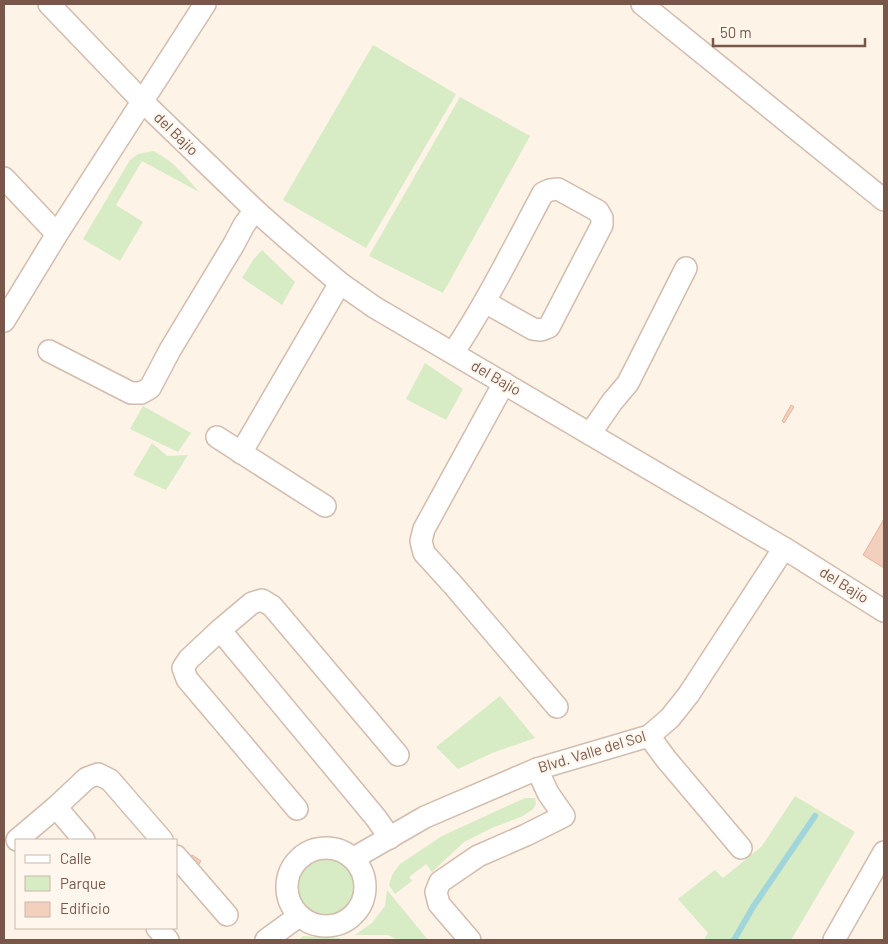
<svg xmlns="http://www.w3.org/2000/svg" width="888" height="944" font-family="Barlow,sans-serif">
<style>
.green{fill:#d7ebc4}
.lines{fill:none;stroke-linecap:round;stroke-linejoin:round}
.stream{stroke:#a0d5da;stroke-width:6}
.building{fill:#f3cfbd;stroke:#e6b49d}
.minor-casing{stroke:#d2bcae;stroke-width:24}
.minor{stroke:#fff;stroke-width:21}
.labels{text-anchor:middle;stroke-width:4.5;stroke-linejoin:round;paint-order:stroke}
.street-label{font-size:15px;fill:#78574a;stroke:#fff7ed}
</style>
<rect width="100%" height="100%" fill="#fdf3e6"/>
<g class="green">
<path d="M 373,45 L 456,94 L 366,248 L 283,200 Z"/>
<path d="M 460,97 L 530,136 L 443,293 L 369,256 Z"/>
<path d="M 153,151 C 174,161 184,175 199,192 L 142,161 L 116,205 L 143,222 L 120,261 L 83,239 L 130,160 L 138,154 Z"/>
<path d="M 262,250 L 295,282 L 282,305 L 242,278 L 253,260 Z"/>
<path d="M 425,363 L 463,389 L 446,420 L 406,399 Z"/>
<path d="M 143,406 L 191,433 L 178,452 L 130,429 Z"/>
<path d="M 152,443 L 167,456 L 188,455 L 166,490 L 133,475 Z"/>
<path d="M 500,696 L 535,738 L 492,753 L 458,769 L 436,747 Z"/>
<path d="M 795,796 L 855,832 L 791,940 L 704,940 L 708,933 L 678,899 L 715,870 L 723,878 L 762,846 Z"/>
<path d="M 525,798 L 535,798 L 536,804 L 533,809 L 523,816 L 494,827 L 464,842 L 432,872 L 426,864 L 409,877 L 412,881 L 395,894 L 389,885 L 392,875 L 400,864 L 442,836 Z"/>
<circle cx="325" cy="886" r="31"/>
<path d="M 387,890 L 428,940 L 398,940 L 388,935 L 355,935 L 372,923 L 385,906 Z"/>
<path d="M 303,936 L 340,938 L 338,940 L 299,940 Z"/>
</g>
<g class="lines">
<path class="stream" d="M 734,940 L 753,907 L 815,816"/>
</g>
<g class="building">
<path d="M 791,405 L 794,407 L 784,423 L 782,421 Z"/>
<path d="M 884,519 L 884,568 L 863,555 Z"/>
<path d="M 192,855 L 201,861 L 195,870 L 186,864 Z"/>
</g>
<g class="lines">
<g class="minor-casing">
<g id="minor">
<path d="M 49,4 L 142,101 L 255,210 L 290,241 L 340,283 L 374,307 L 784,548 L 884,611"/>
<path d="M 642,4 L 884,200"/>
<path d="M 4,178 L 57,234"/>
<path d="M 4,321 L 57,234 L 205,4"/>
<path d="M 49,351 L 131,393 L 141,393 L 150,388 L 170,350 L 234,244 L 244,225 L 255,210"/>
<path d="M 453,353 C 487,302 514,247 543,193 L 550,190 L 558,189 L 598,211 L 602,218 L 602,225 L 549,327 L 541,330 L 533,329 L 485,302"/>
<path d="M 504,383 L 424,529 L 421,541 L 424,553 L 454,586 L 557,707"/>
<path d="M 590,434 L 612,402 L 628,383 L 686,268"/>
<path d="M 217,437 L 325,506"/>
<path d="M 241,453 L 340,283"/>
<path d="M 220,630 L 376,818 L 390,838"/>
<path d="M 649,736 L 666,759 L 741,848"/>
<path d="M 56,807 L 84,840"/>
<path d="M 297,809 L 187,679 L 183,668 L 189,659 L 220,630 L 252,603 L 262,600 L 272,606 L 398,755"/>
<path d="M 17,840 L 56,807 L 87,778 L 98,774 L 110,780 L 162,840"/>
<circle cx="326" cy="887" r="39"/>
<path d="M 176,856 L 227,915"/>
<path d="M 354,858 L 425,817 L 537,769 L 649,736 L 670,718 L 689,694 L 784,548"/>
<path d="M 157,928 L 168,940"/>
<path d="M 266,940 L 299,916"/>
<path d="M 470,940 L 439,904 L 436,892 L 440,882 L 478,856 L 526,835 L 564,816 L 548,793 L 537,769"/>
<path d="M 834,940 L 884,852"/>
</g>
</g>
<use href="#minor" class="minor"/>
</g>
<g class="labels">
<g class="street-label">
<text transform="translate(176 134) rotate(44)" y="5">del Bajío</text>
<text transform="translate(496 378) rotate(30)" y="5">del Bajío</text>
<text transform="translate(844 585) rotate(32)" y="5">del Bajío</text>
<text transform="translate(592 752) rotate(-17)" y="5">Blvd. Valle del Sol</text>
</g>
</g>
<rect width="888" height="944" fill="none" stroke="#78574a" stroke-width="10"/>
<rect x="15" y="839" width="162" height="90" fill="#fff7ed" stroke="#c9b7ac"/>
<rect x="25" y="855" width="25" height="8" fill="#ffffff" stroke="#c9b7ac"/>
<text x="60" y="864" font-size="15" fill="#78574a">Calle</text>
<rect x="25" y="876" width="25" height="15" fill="#d7ebc4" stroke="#c9b7ac"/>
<text x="60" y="889" font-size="15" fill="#78574a">Parque</text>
<rect x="25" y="902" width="25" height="15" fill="#f3cfbd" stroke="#c9b7ac"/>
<text x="60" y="914" font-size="15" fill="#78574a">Edificio</text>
<path d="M713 38v8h152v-8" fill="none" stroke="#78574a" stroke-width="2.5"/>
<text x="720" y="38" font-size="15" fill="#78574a" stroke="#fff7ed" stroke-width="4" paint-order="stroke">50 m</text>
</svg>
